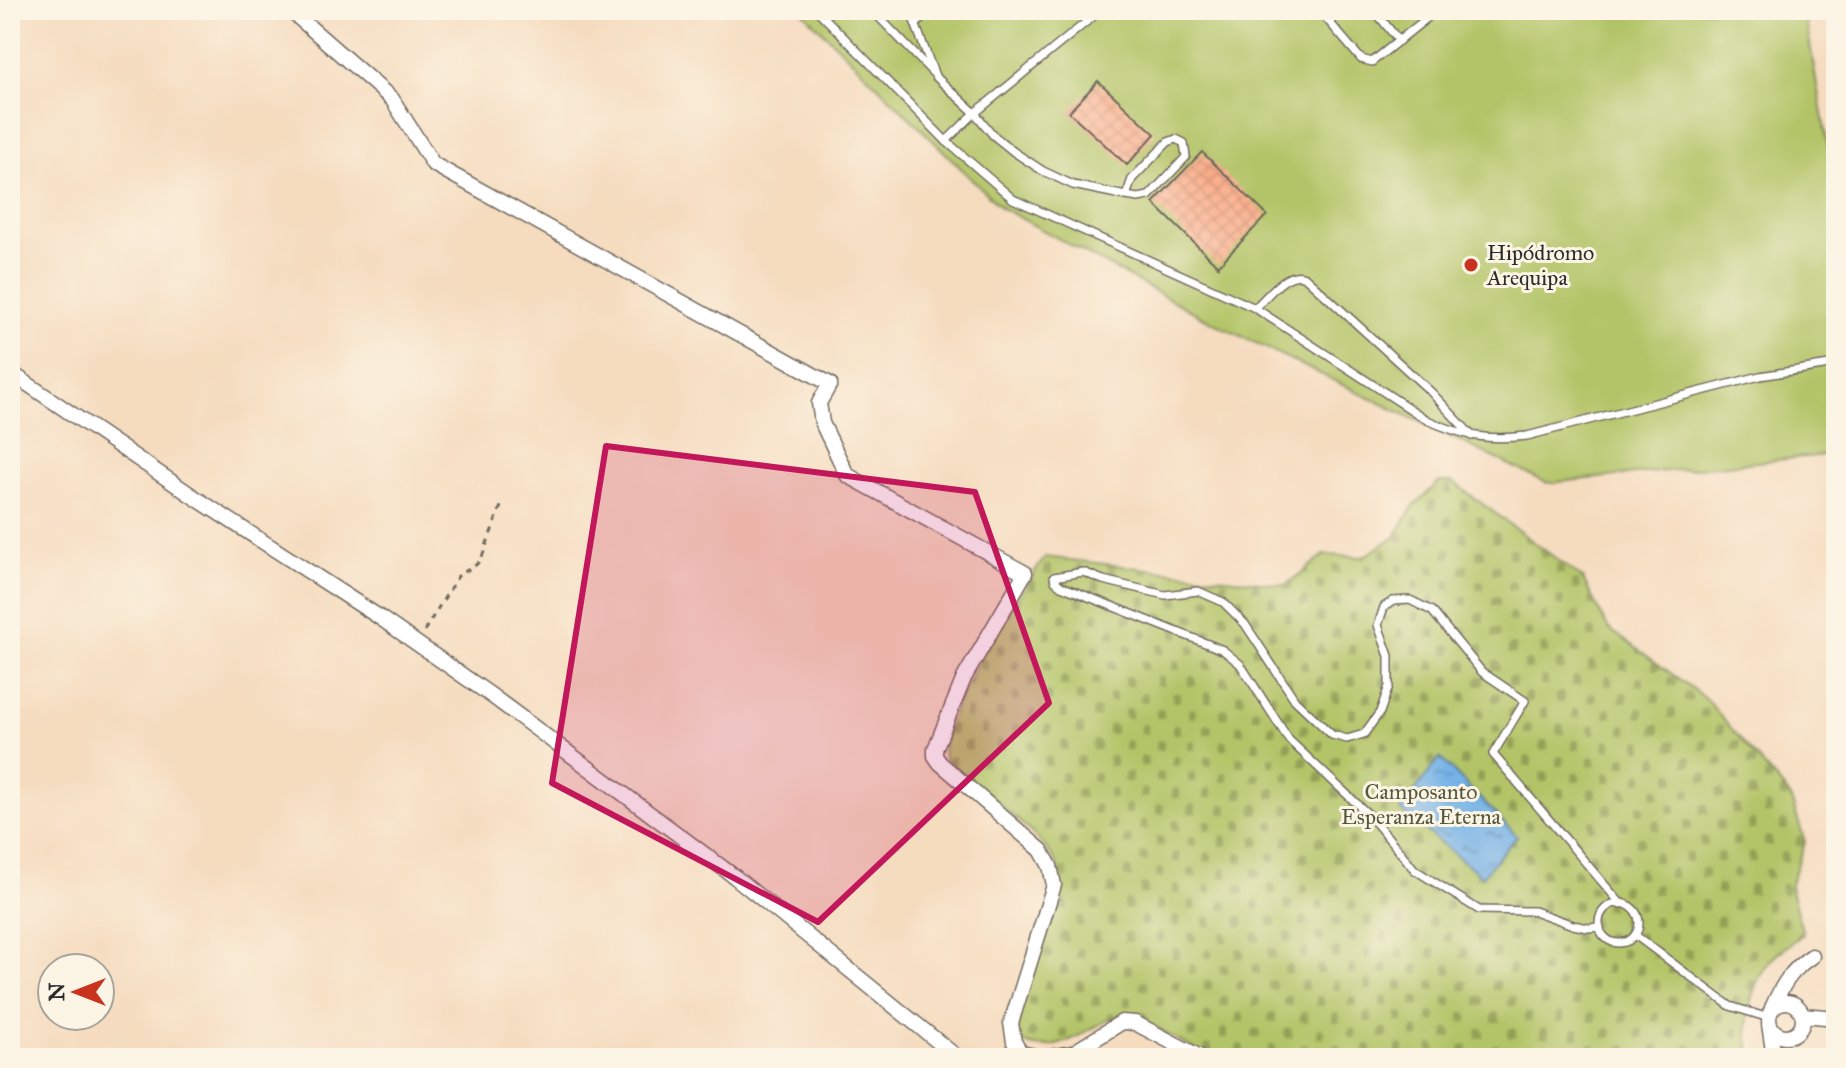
<svg xmlns="http://www.w3.org/2000/svg" width="1846" height="1068" font-family="'IM FELL Great Primer',serif">
<style>
.cemetery{fill:url(#cemetery-stones);stroke:#6f7849;stroke-width:2}
.park{fill:#b3c467;stroke:#6f7849;stroke-width:2}
.water{fill:url(#water-ripples);stroke:#506e89;stroke-width:2}
.building{fill:url(#building-cross-hatch)}
.lines{fill:none;stroke-linecap:round;stroke-linejoin:round}
.lane-casing{stroke:#72695f;stroke-width:10}
.street-casing{stroke:#72695f;stroke-width:17}
.path{stroke:#72695f;stroke-width:3;stroke-dasharray:6 6;stroke-linecap:butt}
.lane{stroke:#fff;stroke-width:7}
.street{stroke:#fff;stroke-width:14}
.marked{fill:#c2185b;fill-opacity:0.2;stroke:#c2185b;stroke-width:6;stroke-linejoin:round}
.poi-dot{fill:#c8321e;stroke:#fcf5e5;stroke-width:3}
.labels{text-anchor:middle;stroke-width:6;stroke-linejoin:round;paint-order:stroke}
.poi-label{font-size:22px;fill:#2b2b2b;stroke:#fcf5e5;text-anchor:start}
.park-label{font-size:22px;fill:#54593d;stroke:#fcf5e5}
</style>
<defs>
<pattern id="cemetery-stones" width="16" height="16" patternUnits="userSpaceOnUse" patternTransform="scale(2)"><rect width="16" height="16" fill="#b3c467"/><path d="M2 7V4a2 2 0 0 1 4 0v3zM10 15v-3a2 2 0 0 1 4 0v3z" fill="#929f55"/></pattern>
<pattern id="water-ripples" width="26" height="14" patternUnits="userSpaceOnUse" patternTransform="scale(2)"><rect width="26" height="14" fill="#76b2e7"/><path d="M2 4q2-2 4 0t4 0M15 11q2-2 4 0t4 0" fill="none" stroke="#6191bb"/></pattern>
<pattern id="building-cross-hatch" width="8" height="8" patternUnits="userSpaceOnUse" patternTransform="scale(2)"><rect width="8" height="8" fill="#faab88"/><path d="M0 0l8 8M0 8l8-8" fill="none" stroke="#d69376"/></pattern>
</defs>
<rect width="100%" height="100%" fill="#fcf5e5"/>
<filter id="ink" filterUnits="userSpaceOnUse"><feTurbulence type="fractalNoise" baseFrequency=".0125" numOctaves="2"/><feDisplacementMap in="SourceGraphic" scale="16" xChannelSelector="R" yChannelSelector="G"/><feConvolveMatrix kernelMatrix="1 2 1 2 8 2 1 2 1" color-interpolation-filters="sRGB"/></filter>
<filter id="wash" filterUnits="userSpaceOnUse"><feTurbulence type="fractalNoise" baseFrequency=".006" numOctaves="4" result="noise"/><feDisplacementMap in="SourceGraphic" scale="32" xChannelSelector="R" yChannelSelector="G"/><feGaussianBlur stdDeviation="1.8" result="paint"/><feColorMatrix in="noise" values="0 0 0 0 0 0 0 0 0 0 0 0 0 0 0 0 0 1.4 0 .05"/><feComposite in="paint" operator="in"/></filter>
<g filter="url(#wash)">
<rect width="100%" height="100%" fill="#f5dcbf"/>
<path class="cemetery" d="M 1439,482 L 1453,482 L 1582,578 L 1608,628 L 1704,697 L 1790,796 L 1805,842 L 1790,887 L 1803,934 C 1791,943 1779,951 1769,962 C 1749,987 1742,1029 1752,1058 L 1210,1058 C 1192,1048 1174,1038 1156,1028 C 1150,1025 1141,1018 1134,1016 C 1100,1007 1065,1068 1016,1039 L 1014,1024 L 1057,899 C 1059,887 1062,874 1056,862 C 1044,837 968,779 944,758 C 935,717 1020,595 1045,557 L 1286,585 L 1324,555 L 1363,557 L 1395,537 L 1412,508 Z"/>
<path class="park" d="M 801,10 L 1804,10 L 1836,194 L 1836,454 L 1547,483 L 1212,322 L 1000,207 Z"/>
<path class="water" d="M 1440,758 L 1517,836 L 1482,876 L 1400,810 Z"/>
<g id="blocks">
<g class="building">
<path d="M 1098,81 L 1155,134 L 1127,165 L 1069,112 Z"/>
<path d="M 1202,152 L 1267,215 L 1218,266 L 1153,203 Z"/>
</g>
</g>
</g>
<g filter="url(#ink)">
<use href="#blocks" fill-opacity="0" stroke="#72695f" stroke-width="2"/>
<g class="lines">
<g class="lane-casing">
<g id="lane">
<path d="M 817,10 L 946,141 L 1013,199 L 1255,308 L 1427,420 C 1464,436 1487,441 1527,436 L 1760,376 L 1836,364"/>
<path d="M 872,10 L 932,72"/>
<path d="M 910,10 L 935,76 L 975,113 L 993,135 L 1014,152 L 1043,171 L 1073,185 L 1126,196 L 1138,198 L 1149,196 L 1186,157 L 1184,143 L 1176,139 L 1168,142 L 1132,179 L 1126,196"/>
<path d="M 1319,10 L 1361,59 L 1372,62 L 1437,10"/>
<path d="M 1374,10 L 1399,41"/>
<path d="M 1834,10 L 1836,17"/>
<path d="M 917,23 L 932,10"/>
<path d="M 946,141 L 975,113 L 1101,10"/>
<path d="M 1255,308 C 1268,296 1287,269 1305,277 L 1431,392 L 1472,436"/>
<circle cx="1619" cy="923" r="20"/>
<path d="M 1600,927 L 1588,928 L 1573,925 L 1534,911 L 1479,910 L 1415,870 L 1371,817 L 1289,740 L 1240,664 L 1223,650 L 1061,586 L 1055,581 L 1054,577 L 1083,572 L 1103,580 L 1165,595 L 1198,591 L 1223,602 L 1245,624 L 1295,700 L 1332,735 L 1347,739 L 1364,734 L 1380,712 L 1389,686 L 1389,656 L 1378,625 L 1384,607 L 1393,601 L 1410,600 L 1432,611 L 1482,672 L 1525,701 L 1493,754 L 1621,904"/>
<path d="M 1635,935 L 1730,1006 L 1769,1018"/>
</g>
</g>
<g class="street-casing">
<g id="street">
<path d="M 290,10 L 392,99 L 433,164 L 830,384 L 819,403 L 822,423 L 847,475 L 1025,573 L 964,678 L 935,749 L 935,756 L 940,763 L 1041,850 L 1050,866 L 1054,885 L 1011,1023 L 1014,1042 L 1021,1053 L 1043,1058"/>
<path d="M 10,372 L 191,495 L 379,617 L 492,696 L 735,877 L 958,1058"/>
<circle cx="1786" cy="1019" r="17"/>
<path d="M 1772,1008 C 1782,985 1792,969 1812,956"/>
<path d="M 1803,1015 L 1836,1018"/>
<path d="M 1769,1024 L 1774,1058"/>
<path d="M 1044,1058 L 1073,1053 L 1122,1022 L 1135,1023 L 1202,1058"/>
</g>
</g>
<path class="path" d="M 424,631 L 458,576 L 477,564 L 482,557 L 501,506"/>
<use href="#lane" class="lane"/>
<use href="#street" class="street"/>
</g>
</g>
<path class="marked" d="M 606,446 L 975,492 L 1049,703 L 818,922 L 552,783 Z"/>
<circle class="poi-dot" cx="1471" cy="265" r="8"/>
<g class="labels">
<g class="poi-label">
<text x="1487" y="260">Hipódromo<tspan x="1487" dy="25">Arequipa</tspan></text>
</g>
<g class="park-label">
<text x="1421" y="799">Camposanto<tspan x="1421" dy="25">Esperanza Eterna</tspan></text>
</g>
</g>
<rect width="1846" height="1068" fill="none" stroke="#fcf5e5" stroke-width="40"/>
<g transform="translate(76 992) rotate(270)"><circle r="38" fill="#fcf5e5" stroke="#a8a49b" stroke-width="2"/>
<path d="M0-6L14 30L0 20L-14 30Z" fill="#c8321e"/>
<text y="-12" font-size="22" font-weight="bold" text-anchor="middle" fill="#2b2b2b">N</text>
</g>
</svg>
